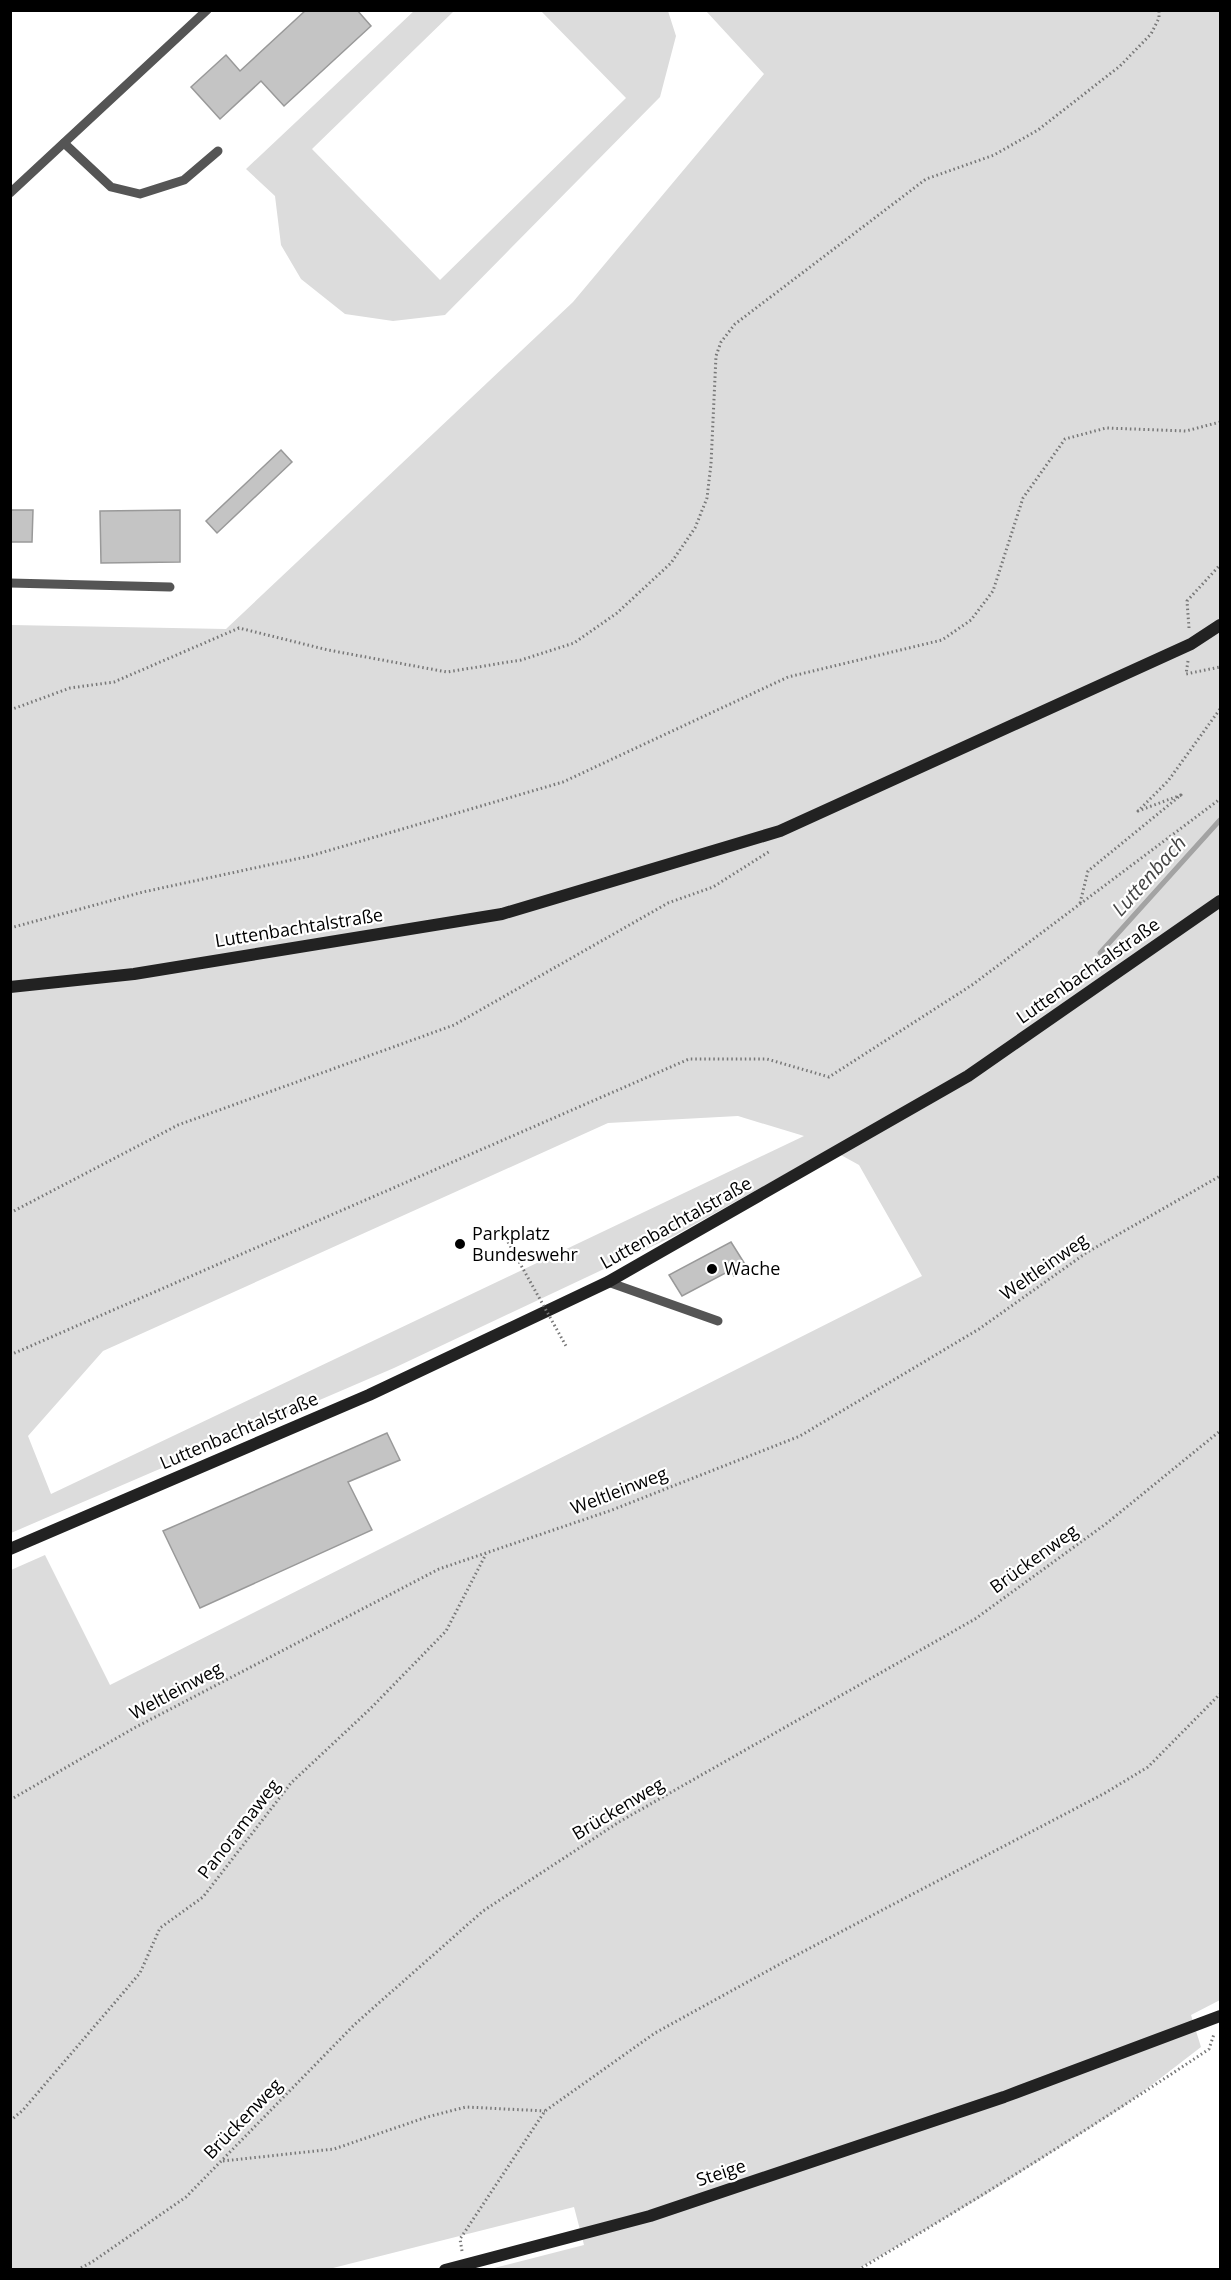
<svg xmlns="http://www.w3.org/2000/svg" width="1231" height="2280" font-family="'Open Sans',sans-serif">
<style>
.green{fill:#dcdcdc;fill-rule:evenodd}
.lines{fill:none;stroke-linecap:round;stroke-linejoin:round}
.stream{stroke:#a3a3a3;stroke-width:5}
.building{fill:#c4c4c4;stroke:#999;stroke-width:1.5}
.path{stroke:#777;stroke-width:3;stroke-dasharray:1.5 3;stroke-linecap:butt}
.lane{stroke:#555;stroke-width:9}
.secondary{stroke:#222;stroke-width:12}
.path-bridge{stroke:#777;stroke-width:3;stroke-dasharray:1.5 3;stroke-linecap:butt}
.poi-dot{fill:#000;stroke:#fff;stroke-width:2}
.labels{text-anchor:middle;stroke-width:4.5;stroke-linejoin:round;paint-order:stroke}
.street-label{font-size:18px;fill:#000;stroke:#fff}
.poi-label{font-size:18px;fill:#000;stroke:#fff;text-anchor:start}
.water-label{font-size:20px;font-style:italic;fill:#444;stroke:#fff}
</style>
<rect width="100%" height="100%" fill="#fff"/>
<g class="green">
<path d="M 415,10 L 454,11 L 312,149 L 440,280 L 626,98 L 541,11 L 668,11 L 676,36 L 660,97 L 445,315 L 393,321 L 345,314 L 301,279 L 281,245 L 275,196 L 246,169 Z"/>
<path d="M 706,11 L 1220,11 L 1220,2000 L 1191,2015 L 1201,2047 L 1123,2107 L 985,2195 L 858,2269 L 490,2269 L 584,2245 L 574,2207 L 329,2269 L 11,2269 L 11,1570 L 45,1555 L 110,1685 L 922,1276 L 859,1165 L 830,1149 L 674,1236 L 394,1368 L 11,1533 L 11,625 L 226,629 L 573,302 L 764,74 ZM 738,1116 L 804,1136 L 51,1494 L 28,1436 L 103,1351 L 608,1123 Z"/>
</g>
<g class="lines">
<path class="stream" d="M 1100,953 L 1220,820"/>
</g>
<g class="building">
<path d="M 306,10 L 357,10 L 371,26 L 284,106 L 261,81 L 220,119 L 191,87 L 226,55 L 240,71 Z"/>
<path d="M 281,450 L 292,462 L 217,533 L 206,521 Z"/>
<path d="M 10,510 L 33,510 L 32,542 L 10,542 Z"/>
<path d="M 180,510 L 180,562 L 101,563 L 100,511 Z"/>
<path d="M 731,1242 L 748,1269 L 734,1276 L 731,1270 L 682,1296 L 669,1275 Z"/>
<path d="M 387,1433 L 400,1460 L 348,1482 L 372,1530 L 200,1608 L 163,1531 Z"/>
</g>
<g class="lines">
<g class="path">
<path d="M 1189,628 L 1187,601 L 1220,565"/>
<path d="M 1188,661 L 1186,674 L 1220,667"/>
<path d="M 10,710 L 70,688 L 114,682 L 239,628 L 328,650 L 447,672 L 521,660 L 574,643 L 617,613 L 671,563 L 695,528 L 707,498 L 711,464 L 716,356 L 721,342 L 735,324 L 926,179 L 994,155 L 1038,130 L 1120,66 L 1151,34 L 1159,18 L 1159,10"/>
<path d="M 1080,903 L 1088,871 L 1181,795 L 1138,811 L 1168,781 L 1220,709"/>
<path d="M 10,928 L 143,892 L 310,856 L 563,782 L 788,677 L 942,640 L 971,620 L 993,591 L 1023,498 L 1065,439 L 1106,428 L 1186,431 L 1220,422"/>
<path d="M 10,1213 L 178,1125 L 454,1025 L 668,903 L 713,887 L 770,851"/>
<path d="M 508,1242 L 517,1258"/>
<path d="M 10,1355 L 689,1059 L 767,1059 L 829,1077 L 972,985 L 1220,799"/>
<path d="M 10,1800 L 134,1728 L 439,1569 L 612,1510 L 800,1436 L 979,1329 L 1086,1253 L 1220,1176"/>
<path d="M 10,2121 L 23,2110 L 140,1973 L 160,1928 L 203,1897 L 291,1783 L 371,1708 L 446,1631 L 486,1554"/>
<path d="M 223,2161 L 334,2149 L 427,2117 L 466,2107 L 545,2111"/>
<path d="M 462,2251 L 460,2239 L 545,2111 L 655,2033 L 791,1958 L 1105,1793 L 1148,1767 L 1220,1694"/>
<path d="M 77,2270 L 92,2262 L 186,2197 L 355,2024 L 483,1911 L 619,1822 L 975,1619 L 1107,1523 L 1220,1431"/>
<path d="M 858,2270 C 978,2199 1094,2126 1209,2049 L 1214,2034"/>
</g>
<g class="lane">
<path d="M 64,143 L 111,187 L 140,194 L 184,180 L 218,151"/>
<path d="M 10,193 L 207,10"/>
<path d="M 10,583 L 170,587"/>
<path d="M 608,1282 L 718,1321"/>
</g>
<g class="secondary">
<path d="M 10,987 L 134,974 L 502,914 L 780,831 L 1191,644 L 1220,625"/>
<path d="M 10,1549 L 369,1395 L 608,1282 L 968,1076 L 1220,901"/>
<path d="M 445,2270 L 650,2216 L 1004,2097 L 1220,2016"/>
</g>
<path class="path-bridge" d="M 517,1258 L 566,1346"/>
</g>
<g class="poi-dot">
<circle cx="460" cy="1244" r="6"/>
<circle cx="712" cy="1269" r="6"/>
</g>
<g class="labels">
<g class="street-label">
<text transform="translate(299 928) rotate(-9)" y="6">Luttenbachtalstraße</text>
<text transform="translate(1088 971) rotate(-35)" y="6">Luttenbachtalstraße</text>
<text transform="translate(676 1223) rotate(-29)" y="6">Luttenbachtalstraße</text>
<text transform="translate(1044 1267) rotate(-35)" y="6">Weltleinweg</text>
<text transform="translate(239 1431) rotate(-23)" y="6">Luttenbachtalstraße</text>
<text transform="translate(619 1491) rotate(-21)" y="6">Weltleinweg</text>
<text transform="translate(1034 1559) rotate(-36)" y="6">Brückenweg</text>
<text transform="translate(176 1691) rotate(-28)" y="6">Weltleinweg</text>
<text transform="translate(618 1809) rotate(-31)" y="6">Brückenweg</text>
<text transform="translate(239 1829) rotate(-52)" y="6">Panoramaweg</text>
<text transform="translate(243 2119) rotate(-46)" y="6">Brückenweg</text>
<text transform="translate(721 2173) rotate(-18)" y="6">Steige</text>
</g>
<g class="poi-label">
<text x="472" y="1240">Parkplatz<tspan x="472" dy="21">Bundeswehr</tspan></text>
<text x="724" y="1275">Wache</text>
</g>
<g class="water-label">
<text transform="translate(1149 876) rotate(-48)" y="7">Luttenbach</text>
</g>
</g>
<rect width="1231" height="2280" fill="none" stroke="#000000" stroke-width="24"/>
</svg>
